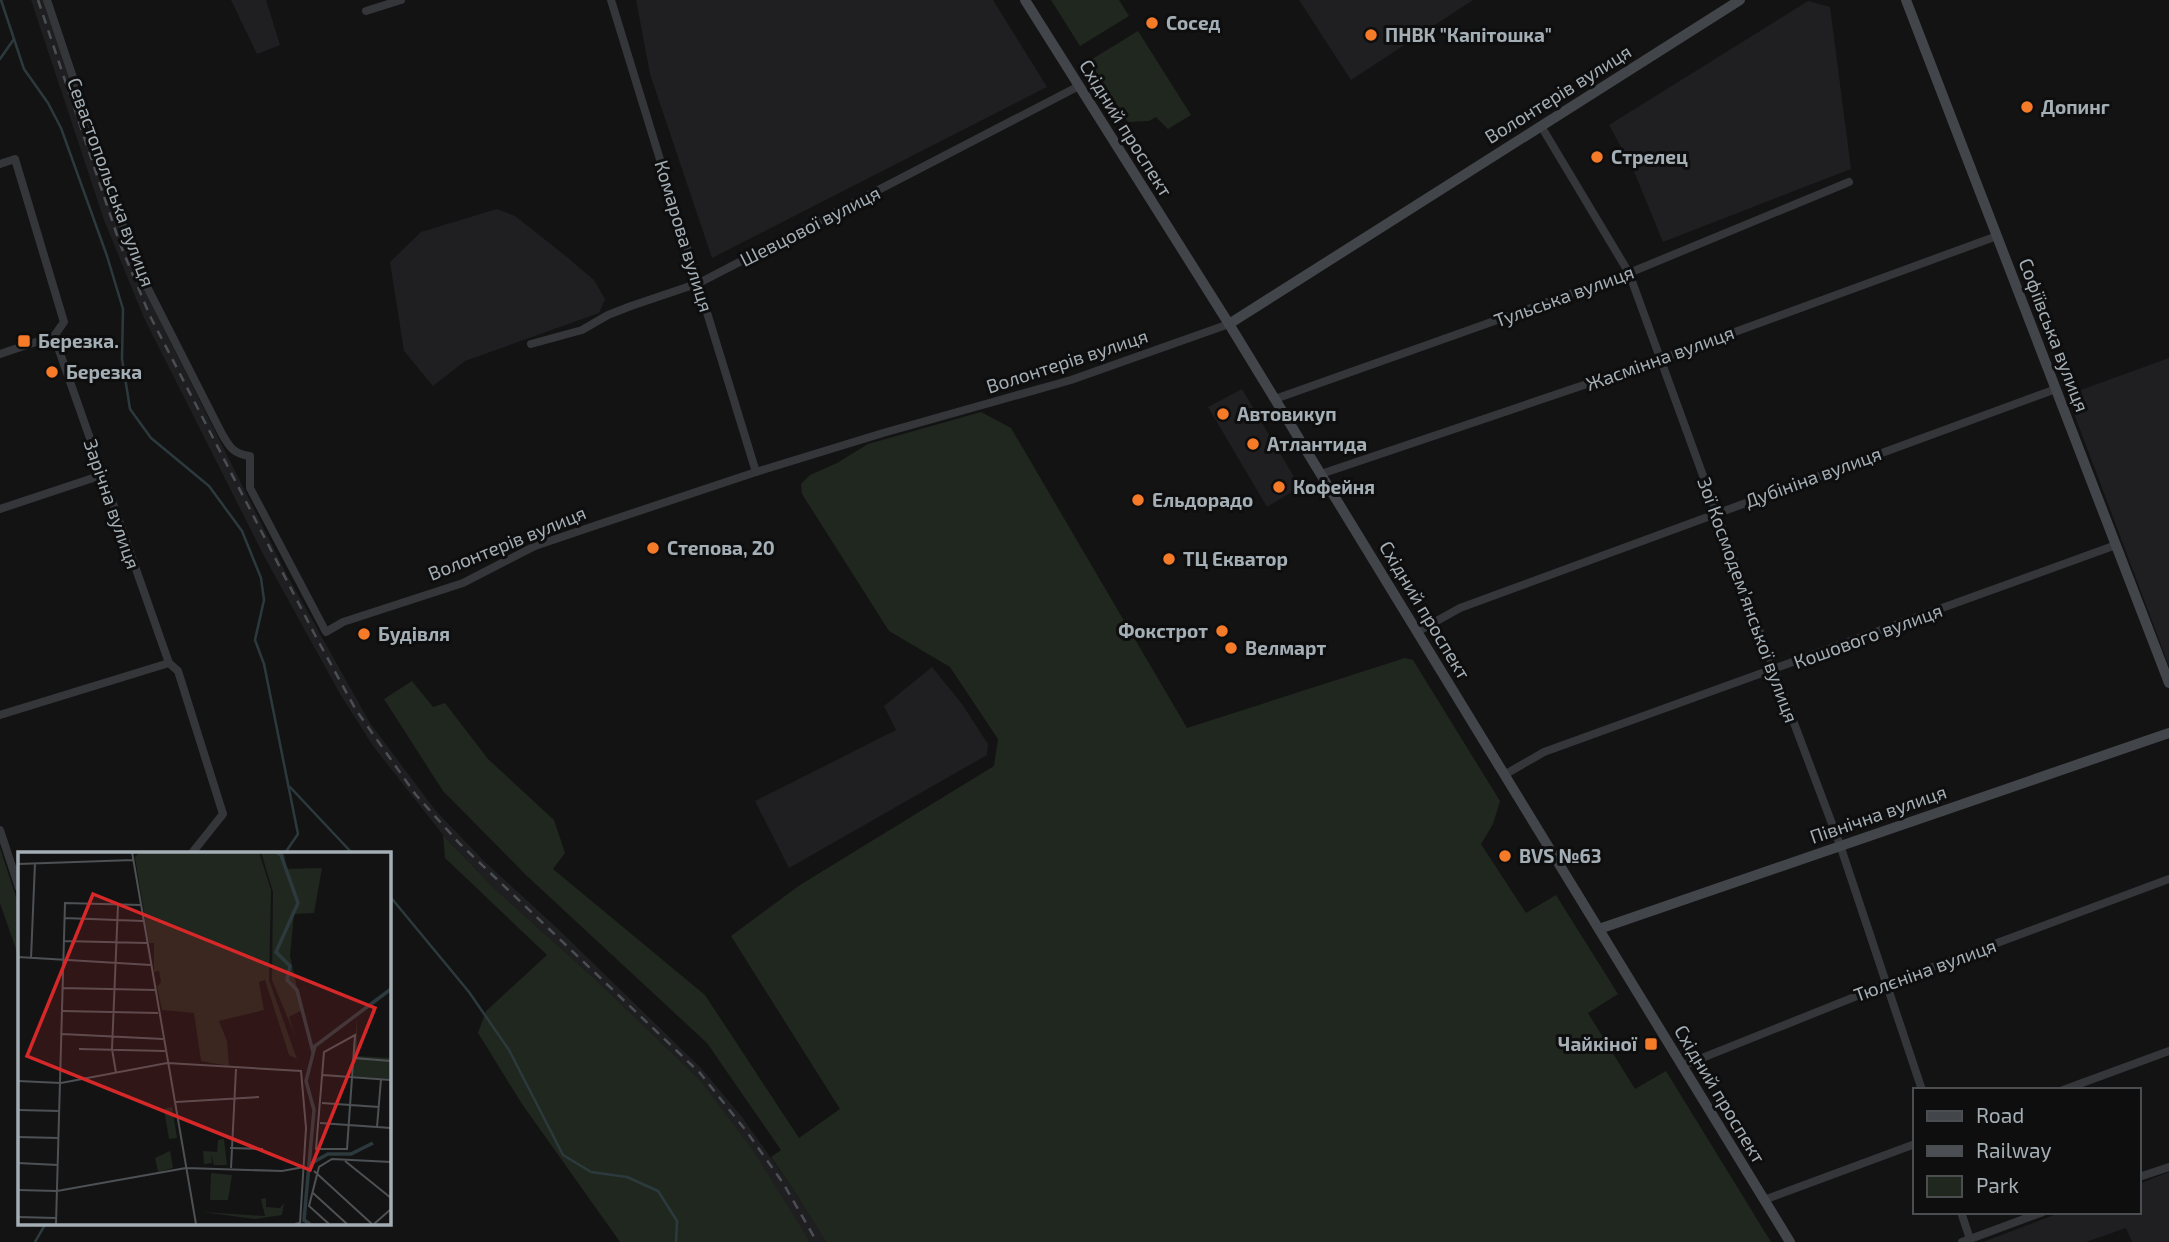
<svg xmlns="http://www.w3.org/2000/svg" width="2169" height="1242" font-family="'Exo 2',sans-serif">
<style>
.built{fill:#1f1f21}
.green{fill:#20271f}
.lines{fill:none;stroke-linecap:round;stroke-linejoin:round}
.stream{stroke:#2c3a3d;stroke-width:2.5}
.street{stroke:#34363a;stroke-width:8}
.secondary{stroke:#42464a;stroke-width:10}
.rail{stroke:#4b4f53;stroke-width:2.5;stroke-dasharray:9 7;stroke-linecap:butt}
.poi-dot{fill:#f67b29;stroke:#0e0e0f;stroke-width:2.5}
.labels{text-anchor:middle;stroke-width:6;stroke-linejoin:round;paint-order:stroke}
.poi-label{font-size:19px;font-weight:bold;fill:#a4aeb5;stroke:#0e0e0f;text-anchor:start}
.street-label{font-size:19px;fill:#a4aeb5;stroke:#0e0e0f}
.inset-river{fill:none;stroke:#2c3a3d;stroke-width:3.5}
.inset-road{fill:none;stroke:#4d5154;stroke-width:2}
.view{fill:#d62828;fill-opacity:0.15;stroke:#d62828;stroke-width:3.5}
.inset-edge{fill:none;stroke:#a4aeb5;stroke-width:3.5}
</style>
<rect width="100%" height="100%" fill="#131314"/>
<g class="built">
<path d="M 31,0 L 46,0 L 135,265 L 156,313 L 287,575 L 370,723 L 435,810 L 484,861 L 558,929 L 701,1068 L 742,1117 L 795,1192 L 826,1242 L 810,1242 L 700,1080 L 596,980 L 495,889 L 443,835 L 373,746 L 340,694 L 264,556 L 144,318 L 104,220 Z"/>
<path d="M 231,0 L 266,0 L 280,45 L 257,54 Z"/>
<path d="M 636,0 L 993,0 L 1047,87 L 712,258 L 650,74 Z"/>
<path d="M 1299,0 L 1473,0 L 1351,80 Z"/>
<path d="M 1808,1 L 1830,7 L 1851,169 L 1663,242 L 1633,169 L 1609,125 Z"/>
<path d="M 497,209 L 515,216 L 562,253 L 594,280 L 605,299 L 599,313 L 465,361 L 433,386 L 404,351 L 390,262 L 421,232 Z"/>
<path d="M 2169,358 L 2169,666 L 2067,395 Z"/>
<path d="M 1242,389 L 1300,487 L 1267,507 L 1208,407 Z"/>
<path d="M 932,667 L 962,704 L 988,744 L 987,755 L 789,868 L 755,801 L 896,730 L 884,706 Z"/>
<path d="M 2169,1172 L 2169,1242 L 2132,1242 L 2126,1228 L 2086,1242 L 1983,1242 L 2062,1212 L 2139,1212 L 2139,1184 Z"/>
</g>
<g class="green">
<path d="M 1051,0 L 1119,0 L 1129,16 L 1080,46 Z"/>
<path d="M 1138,31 L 1191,115 L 1168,129 L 1156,117 L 1149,121 L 1128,122 L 1089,61 Z"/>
<path d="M 981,412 L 1011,428 L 1187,728 L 1405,658 L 1413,660 L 1500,801 L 1493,824 L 1481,844 L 1526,913 L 1556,895 L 1618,994 L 1588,1013 L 1635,1089 L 1666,1071 L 1771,1242 L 826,1242 L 795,1192 L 771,1157 L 781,1150 L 707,1043 L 527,876 L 443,791 L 384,699 L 412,681 L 433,707 L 445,703 L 488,759 L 554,820 L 565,853 L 553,869 L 705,995 L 799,1138 L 840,1109 L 731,936 L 800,885 L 994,766 L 998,739 L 950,667 L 889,631 L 802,494 L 801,484 L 810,475 L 837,463 L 868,444 Z"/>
<path d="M 443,835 L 495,889 L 596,980 L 700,1080 L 754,1152 L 810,1242 L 620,1242 L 522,1104 L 478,1033 L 486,1011 L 547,955 L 445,858 Z"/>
<path d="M 0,848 L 19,906 L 19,958 L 0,903 Z"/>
</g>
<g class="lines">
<g class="stream">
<path d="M 1,0 L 24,69 L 48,103 L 61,128 L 107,256 L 123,309 L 122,359 L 130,409 L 151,438 L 209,486 L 242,531 L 261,578 L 264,600 L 255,640 L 264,664 L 298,834 L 285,853"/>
<path d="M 0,59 L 14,39"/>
<path d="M 290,787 L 352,853"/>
<path d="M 388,894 L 469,992 L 509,1050 L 563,1155 L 591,1172 L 627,1177 L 658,1191 L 677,1221 L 676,1242"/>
<path d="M 35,1242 L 46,1223"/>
</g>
<g class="street">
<path d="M 47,0 L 136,265 L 222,434 C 230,448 234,454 250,456 L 250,488 L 326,632 L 343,622 L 463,583 L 535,546 L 597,525 L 756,472 L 883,433 L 1071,380 L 1229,324"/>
<path d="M 611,0 L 756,472"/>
<path d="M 366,11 L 401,0"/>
<path d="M 1541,126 L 1629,273 L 1774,670 L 1840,845 L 1922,1090"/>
<path d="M 0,164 L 15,159 L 64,322 L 54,336"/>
<path d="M 54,336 L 169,663 L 178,671 L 223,814 L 192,853"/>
<path d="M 531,344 L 582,330 L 608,315 L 631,306 L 699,283 L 1079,86"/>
<path d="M 0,354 L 54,336"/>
<path d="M 1275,399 L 1629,273 L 1849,182"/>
<path d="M 1321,474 L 1661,359 L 1997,236"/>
<path d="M 0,509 L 102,475"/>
<path d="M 1417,632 L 1460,608 L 2056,389"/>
<path d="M 0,715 L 169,663"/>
<path d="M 1504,775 L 1544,752 L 2116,545"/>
<path d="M 0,830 L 19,888"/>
<path d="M 1682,1066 L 1887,984 L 2169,879"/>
<path d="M 2063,1090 L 2169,1051"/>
<path d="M 2139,1177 L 2169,1167"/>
<path d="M 1764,1200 L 1915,1144"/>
<path d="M 1961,1212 L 1970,1239"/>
<path d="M 1962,1242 L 2043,1212"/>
</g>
<g class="secondary">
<path d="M 1025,0 L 1229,324 L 1790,1242"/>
<path d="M 1906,0 L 2169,683"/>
<path d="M 1229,324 L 1740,0"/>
<path d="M 1599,929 L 2169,733"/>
</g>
<path class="rail" d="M 38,0 L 120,244 L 150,316 L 316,637 L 356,710 L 416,795 L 459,843 L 700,1073 L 747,1132 L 783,1183 L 817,1242"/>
</g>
<g class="poi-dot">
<circle cx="1152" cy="23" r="7"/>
<circle cx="1371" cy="35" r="7"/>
<circle cx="2027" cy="107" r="7"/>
<circle cx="1597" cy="157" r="7"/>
<rect x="17" y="334" width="14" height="14" rx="3.5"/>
<circle cx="52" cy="372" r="7"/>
<circle cx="1223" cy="414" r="7"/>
<circle cx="1253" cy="444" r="7"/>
<circle cx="1279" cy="487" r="7"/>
<circle cx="1138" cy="500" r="7"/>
<circle cx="653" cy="548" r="7"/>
<circle cx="1169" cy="559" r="7"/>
<circle cx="1222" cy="631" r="7"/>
<circle cx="364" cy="634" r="7"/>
<circle cx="1231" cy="648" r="7"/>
<circle cx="1505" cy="856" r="7"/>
<rect x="1644" y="1037" width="14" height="14" rx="3.5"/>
</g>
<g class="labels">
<g class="poi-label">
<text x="1166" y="30">Сосед</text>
<text x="1385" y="42">ПНВК "Капітошка"</text>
<text x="2041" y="114">Допинг</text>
<text x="1611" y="164">Стрелец</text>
<text x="38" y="348">Березка.</text>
<text x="66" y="379">Березка</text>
<text x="1237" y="421">Автовикуп</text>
<text x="1267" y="451">Атлантида</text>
<text x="1293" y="494">Кофейня</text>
<text x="1152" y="507">Ельдорадо</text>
<text x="667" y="555">Степова, 20</text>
<text x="1183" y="566">ТЦ Екватор</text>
<text x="1208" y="638" text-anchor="end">Фокстрот</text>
<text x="378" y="641">Будівля</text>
<text x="1245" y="655">Велмарт</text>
<text x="1519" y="863">BVS №63</text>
<text x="1637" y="1051" text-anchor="end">Чайкіної</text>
</g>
<g class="street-label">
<text transform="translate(1558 94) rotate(-32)" y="7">Волонтерів вулиця</text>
<text transform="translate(1126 128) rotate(58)" y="7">Східний проспект</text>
<text transform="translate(111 182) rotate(70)" y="7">Севастопольська вулиця</text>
<text transform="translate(810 226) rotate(-27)" y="7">Шевцової вулиця</text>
<text transform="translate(684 236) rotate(73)" y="7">Комарова вулиця</text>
<text transform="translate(1564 296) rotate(-20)" y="7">Тульська вулиця</text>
<text transform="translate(2054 335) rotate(69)" y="7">Софіївська вулиця</text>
<text transform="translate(1660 358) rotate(-20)" y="7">Жасмінна вулиця</text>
<text transform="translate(1067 361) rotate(-18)" y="7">Волонтерів вулиця</text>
<text transform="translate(1813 477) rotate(-20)" y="7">Дубініна вулиця</text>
<text transform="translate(112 504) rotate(71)" y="7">Зарічна вулиця</text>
<text transform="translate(507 543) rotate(-22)" y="7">Волонтерів вулиця</text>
<text transform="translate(1748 600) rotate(70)" y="7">Зої Космодем’янської вулиця</text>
<text transform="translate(1425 610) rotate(59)" y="7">Східний проспект</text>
<text transform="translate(1868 636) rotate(-20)" y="7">Кошового вулиця</text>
<text transform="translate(1878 814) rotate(-19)" y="7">Північна вулиця</text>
<text transform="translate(1925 970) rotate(-20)" y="7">Тюлєніна вулиця</text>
<text transform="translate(1720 1094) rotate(59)" y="7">Східний проспект</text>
</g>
</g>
<g transform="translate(18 852)">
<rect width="373" height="373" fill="#131314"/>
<path d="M 122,0 L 241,0 L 253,38 L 251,128 L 279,207 L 271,203 L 247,128 L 241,130 L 246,158 L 201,169 L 209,189 L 211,214 L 183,209 L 176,161 L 144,158 L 139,135 L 143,130 L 141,119 L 136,120 L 136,91 L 131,91 L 117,5 ZM 243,0 L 266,0 L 268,17 L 304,16 L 296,61 L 276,62 L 272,104 L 284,158 L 271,165 L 278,186 L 254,128 L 255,40 ZM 339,164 L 339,204 L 373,206 L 373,227 L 335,224 ZM 154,255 L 159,286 L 151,287 L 146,257 ZM 206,287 L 209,313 L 196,313 L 193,302 L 194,311 L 186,312 L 185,299 L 199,300 L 200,288 ZM 152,299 L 155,316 L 140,320 L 137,306 ZM 193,321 L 214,323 L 210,348 L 192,348 ZM 248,346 L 248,355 L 262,356 L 266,351 L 264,363 L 237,367 L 184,360 L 247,364 L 243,347 Z" fill="#20271f"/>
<path class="inset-river" d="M 258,0 L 263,3 L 280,51 L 258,100 L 272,114 L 269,128 L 279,138 L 295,200M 292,312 L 310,302 L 333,302 L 355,291M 292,372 L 286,368 L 296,258 L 288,229 L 297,194 L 373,137"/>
<path class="inset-road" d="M 114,0 L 178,372M 0,12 L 115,8M 46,66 L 125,69M 46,89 L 129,91M 0,105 L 133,113M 13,106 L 17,11M 45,136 L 137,138M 45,159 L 140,161M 44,182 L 145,187M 337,183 L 329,297 L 298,297 L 306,200 ZM 61,197 L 147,199M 336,206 L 373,209M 98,221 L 94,197 L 100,53M 305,223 L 373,228M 0,229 L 43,231 L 149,211 L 283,219 L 288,276 L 282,371 L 277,372M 158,250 L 241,245M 304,251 L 361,255M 0,258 L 42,259M 302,271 L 373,276M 359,275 L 363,227M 0,285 L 41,286M 212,296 L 245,297M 327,309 L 373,346M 0,311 L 40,313M 168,316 L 264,319 L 286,315M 213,316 L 218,217M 296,319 L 354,372M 0,338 L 39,339 L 168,316M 295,341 L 329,372M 0,365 L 38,366M 38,372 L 47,51 L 123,53M 311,372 L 291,354 L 301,315 L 314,307 L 373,310M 356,372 L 373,357"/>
<path class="view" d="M 75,42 L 357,156 L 292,318 L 9,204 Z"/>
<rect width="373" height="373" class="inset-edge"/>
</g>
<rect x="1913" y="1088" width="228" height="126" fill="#0e0e0f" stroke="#4a4e51" stroke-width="2"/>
<rect x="1927" y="1111" width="35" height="10" fill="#42464a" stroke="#4a4e51" stroke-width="2"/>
<text x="1976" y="1123" font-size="21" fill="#a4aeb5">Road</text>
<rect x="1927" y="1146" width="35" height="10" fill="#4b4f53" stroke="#4a4e51" stroke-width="2"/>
<text x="1976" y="1158" font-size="21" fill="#a4aeb5">Railway</text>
<rect x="1927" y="1176" width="35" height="21" fill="#20271f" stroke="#4a4e51" stroke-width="2"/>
<text x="1976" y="1193" font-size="21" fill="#a4aeb5">Park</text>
</svg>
